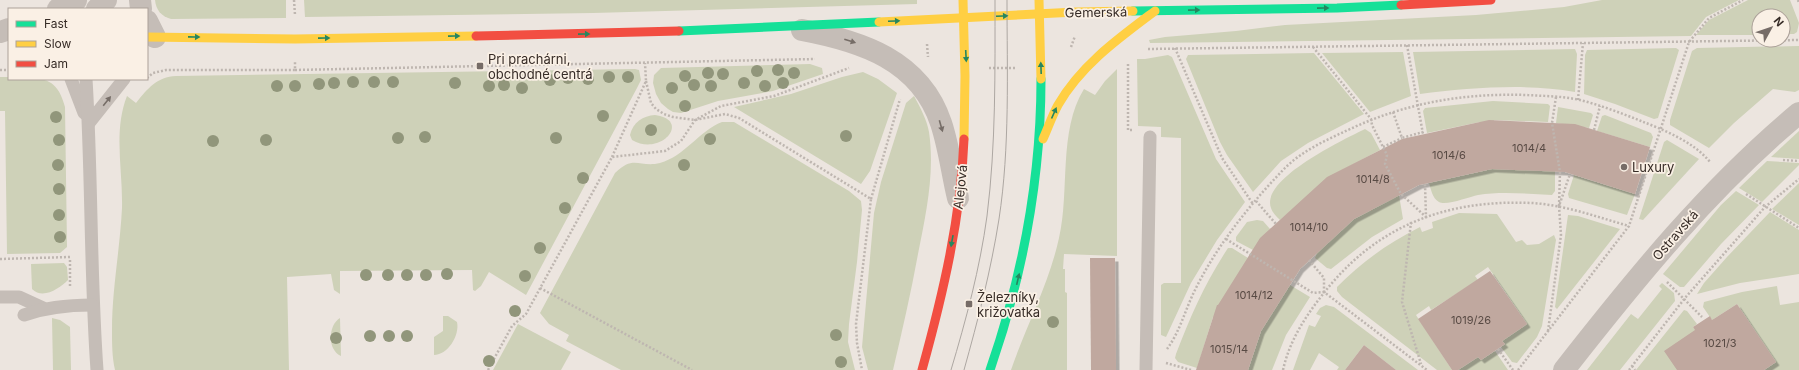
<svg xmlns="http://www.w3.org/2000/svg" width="1799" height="370" font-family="Inter,sans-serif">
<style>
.green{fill:#ced1b8}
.building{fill:#c0a89f;filter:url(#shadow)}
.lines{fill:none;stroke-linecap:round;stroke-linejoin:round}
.path{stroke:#beb6b0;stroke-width:2.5;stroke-dasharray:2 2;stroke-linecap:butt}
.lane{stroke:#c5bdb7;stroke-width:13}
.street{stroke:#c5bdb7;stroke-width:22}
.fast{stroke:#16e098;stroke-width:9}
.slow{stroke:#ffcf43;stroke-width:9}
.jam{stroke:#f24e42;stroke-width:9}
.tram{stroke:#ada7a2;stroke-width:1}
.tree{fill:#91967b}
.oneway{fill:#26865f}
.oneway2{fill:#766d67}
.poi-dot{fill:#766c67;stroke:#faf0e5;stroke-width:1.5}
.labels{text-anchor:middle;stroke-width:3.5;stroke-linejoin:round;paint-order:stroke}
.number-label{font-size:11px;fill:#584a44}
.street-label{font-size:13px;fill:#362b26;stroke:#faf0e5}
.poi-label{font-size:13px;fill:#362b26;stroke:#faf0e5;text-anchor:start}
</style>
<defs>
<filter id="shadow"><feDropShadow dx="3.5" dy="3.5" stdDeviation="0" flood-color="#0004"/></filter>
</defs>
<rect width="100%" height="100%" fill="#ece5df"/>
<g class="green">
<path d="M 155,0 L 286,0 L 286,18 L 171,19 C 161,16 156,10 155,0 Z"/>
<path d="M 304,0 L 917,0 L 917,4 L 593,13 L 305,17 Z"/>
<path d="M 1602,0 L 1739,0 L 1706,17 L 1691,36 L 1150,43 L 1149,40 L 1165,37 L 1236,31 L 1285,25 L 1476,15 L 1564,7 Z"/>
<path d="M 1748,0 L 1790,0 L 1799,23 L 1797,32 L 1794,34 L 1783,34 L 1783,16 L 1759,16 L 1759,35 L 1696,35 L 1709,20 Z"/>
<path d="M 1799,46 L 1799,90 L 1795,92 L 1773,89 L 1734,123 L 1709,148 L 1670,125 L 1670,120 L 1692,51 L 1697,48 Z"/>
<path d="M 1676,48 L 1679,50 L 1658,118 L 1654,119 L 1615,104 L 1584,94 L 1585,55 L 1587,50 Z"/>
<path d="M 1575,49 L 1577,54 L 1575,92 C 1527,83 1469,88 1420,94 L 1413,52 Z"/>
<path d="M 1403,52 L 1411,96 L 1370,112 L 1322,53 Z"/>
<path d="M 1314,53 L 1364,114 L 1308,143 L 1281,161 L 1253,192 L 1227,155 L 1220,142 L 1186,59 L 1188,55 Z"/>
<path d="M 1168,55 L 1172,57 L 1216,159 L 1245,202 L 1217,240 L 1191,283 L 1166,337 L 1161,335 L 1161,285 L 1164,283 L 1181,283 L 1181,138 L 1161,137 L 1161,127 L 1138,126 L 1137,59 L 1145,59 Z"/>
<path d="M 810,64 L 822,68 L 823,74 L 773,91 L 718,101 L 681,113 L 673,112 L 668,109 L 661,103 L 656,94 L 653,83 L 654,75 L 661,68 Z"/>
<path d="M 635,69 L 639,70 L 641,80 L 637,88 L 526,295 L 489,272 L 481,286 L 475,291 L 473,290 L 472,270 L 340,271 L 340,294 L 334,290 L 331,274 L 287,277 L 289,370 L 115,370 C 112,357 112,343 112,330 C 112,289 120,249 122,208 C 123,171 113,131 127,96 L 136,103 C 148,88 157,77 176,76 Z"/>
<path d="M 1117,69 L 1117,256 L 1064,254 L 1063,269 L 1065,269 L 1065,292 L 1067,293 L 1067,370 L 1011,370 C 1026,326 1049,284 1059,238 C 1070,191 1058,131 1084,89 L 1095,95 L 1105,81 Z"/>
<path d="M 863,72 L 878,79 L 897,93 L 870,171 L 861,184 L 734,107 L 791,94 L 842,77 Z"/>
<path d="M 0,77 L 9,77 L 9,79 C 39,79 56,73 65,107 L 67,247 L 60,253 L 7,254 L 5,111 L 0,111 Z"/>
<path d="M 914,96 C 920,107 927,120 929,132 C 935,173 926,214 918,254 C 911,293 902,331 893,370 L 868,370 L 862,347 L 874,213 L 881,182 L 906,103 Z"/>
<path d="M 1493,101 L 1548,104 L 1550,106 L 1548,122 L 1494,120 L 1494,122 L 1481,124 L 1480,122 L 1427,133 L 1423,111 L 1425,108 Z"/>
<path d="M 1558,107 L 1591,113 L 1593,115 L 1589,128 L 1556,123 Z"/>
<path d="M 655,115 C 692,120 661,157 632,140 L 630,135 C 633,122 643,116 655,115 Z"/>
<path d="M 1605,115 L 1651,133 L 1653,137 L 1650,147 L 1597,131 L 1602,116 Z"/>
<path d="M 722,122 L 734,122 L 849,191 L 861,201 L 862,210 L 857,262 L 849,324 L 848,342 L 855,370 L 621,370 L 566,341 L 569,335 L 549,324 L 540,313 L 615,173 C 634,154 639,168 660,163 C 685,156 699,131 722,122 Z"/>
<path d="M 1365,129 L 1371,133 L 1380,150 L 1331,176 L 1280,220 C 1277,217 1272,212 1271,208 C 1260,179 1345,139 1365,129 Z"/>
<path d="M 1799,131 L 1799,159 L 1771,157 Z"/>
<path d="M 1667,140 L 1699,159 L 1643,220 L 1639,219 L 1664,142 Z"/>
<path d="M 1767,161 L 1799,163 L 1799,165 L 1762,202 L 1739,188 Z"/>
<path d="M 1492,169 L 1555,171 L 1555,191 L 1552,195 C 1528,194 1502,191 1478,195 C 1469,197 1446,206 1439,202 C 1432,198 1431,189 1429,183 Z"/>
<path d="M 1574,175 L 1635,194 L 1627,215 L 1569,198 L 1568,194 Z"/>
<path d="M 1799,183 L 1799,225 L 1772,209 Z"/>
<path d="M 1736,191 L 1759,205 L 1721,244 L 1684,287 L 1680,287 L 1663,274 L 1721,205 Z"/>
<path d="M 1399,195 L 1403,219 L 1372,237 L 1331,269 L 1327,268 L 1315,258 L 1317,253 L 1354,219 Z"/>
<path d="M 1770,212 L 1799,230 L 1799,274 L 1740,283 L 1697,294 L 1704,283 L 1727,257 Z"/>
<path d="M 1459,213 L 1497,214 L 1516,242 L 1522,240 L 1527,245 L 1539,244 L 1554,235 L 1556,240 L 1542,326 L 1537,337 L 1517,363 L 1512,362 L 1501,347 L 1505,344 L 1502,341 L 1527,324 L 1488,267 L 1475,276 L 1478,280 L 1431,310 L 1429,306 L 1416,315 L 1452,370 L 1437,370 L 1342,297 L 1337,291 L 1337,287 C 1362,262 1388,243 1420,227 L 1422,232 L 1433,228 L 1432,222 Z"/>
<path d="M 1568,215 L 1578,216 L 1620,229 L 1557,309 L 1555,307 Z"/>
<path d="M 1257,220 L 1263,221 L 1270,229 L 1253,250 L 1236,241 L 1236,237 L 1247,222 Z"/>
<path d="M 1228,248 L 1232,248 L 1248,258 L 1215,318 L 1213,317 L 1197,368 L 1178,362 L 1175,358 L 1176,354 C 1191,315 1205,283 1228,248 Z"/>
<path d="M 64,263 L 67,267 L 68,280 C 60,288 43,300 32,289 L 31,264 Z"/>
<path d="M 1662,283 L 1674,293 L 1675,301 L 1620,370 L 1587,370 L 1631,314 L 1638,319 L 1662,289 L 1659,286 Z"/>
<path d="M 1290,285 L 1310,297 L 1286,335 L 1272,370 L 1248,370 L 1261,331 Z"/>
<path d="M 1777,286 L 1780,305 L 1799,302 L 1799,370 L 1764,370 L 1776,362 L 1737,304 L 1712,320 L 1703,307 L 1704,302 L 1742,292 Z"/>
<path d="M 1326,305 L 1334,307 L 1418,370 L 1396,370 L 1364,345 L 1345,370 L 1337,370 L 1339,367 L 1319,353 L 1310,370 L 1293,370 L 1309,325 L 1315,327 L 1321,316 L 1316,314 L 1320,308 Z"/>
<path d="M 1684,310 L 1687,311 L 1697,324 L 1693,327 L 1696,331 L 1677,370 L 1636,370 Z"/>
<path d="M 443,316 L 448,316 L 457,322 C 460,335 448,355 434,355 L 434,337 L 443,331 Z"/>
<path d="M 52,318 L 60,320 L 70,327 L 71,370 L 53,370 Z"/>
<path d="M 340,318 L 341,356 C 327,350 328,325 340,318 Z"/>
<path d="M 518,324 L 571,352 L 561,370 L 493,370 Z"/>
<path d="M 1495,351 L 1508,370 L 1458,370 L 1478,357 L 1481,360 Z"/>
</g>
<g class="building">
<path d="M 1489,120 L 1575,124 L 1650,147 L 1635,194 L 1565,172 L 1492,169 L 1419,185 L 1354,219 L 1300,269 L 1261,331 L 1248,370 L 1196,370 L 1217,305 L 1218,305 L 1260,238 L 1327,177 L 1402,139 Z"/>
<path d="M 1090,258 L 1115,258 L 1116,370 L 1091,370 Z"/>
<path d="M 1490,271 L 1527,324 L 1502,341 L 1505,344 L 1481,360 L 1478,357 L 1458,370 L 1452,370 L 1418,319 Z"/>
<path d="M 1737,304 L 1776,362 L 1764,370 L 1677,370 L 1664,351 L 1695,330 L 1693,327 L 1710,316 L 1712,320 Z"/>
<path d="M 1364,345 L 1396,370 L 1345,370 Z"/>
</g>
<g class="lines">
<g class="path">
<path d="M 294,0 L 295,15"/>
<path d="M 1798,0 L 1799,3"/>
<path d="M 927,44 L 928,57"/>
<path d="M 1407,45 L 1423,134"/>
<path d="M 1071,47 L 1075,36"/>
<path d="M 1313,47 L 1371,119 L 1372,125 L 1387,155 L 1385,164 L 1401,194 L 1426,217 L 1425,184"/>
<path d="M 1175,48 L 1222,158 L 1253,204"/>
<path d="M 1148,49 L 1799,40"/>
<path d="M 1128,64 L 1128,130 L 1132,130"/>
<path d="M 989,68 L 1016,68"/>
<path d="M 0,70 L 9,70"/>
<path d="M 295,70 L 815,59"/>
<path d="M 147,78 L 153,73 L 166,70 L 295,70 L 295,62"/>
<path d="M 646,81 L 651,103 L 656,109 L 664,114 L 673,117 L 695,120 L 725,114 L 739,118 L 871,199 L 856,324 L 857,343 L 862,370"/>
<path d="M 1556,97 L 1552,123 L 1560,172 L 1559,206 L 1570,174"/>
<path d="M 1578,100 L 1583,43"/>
<path d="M 1393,112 L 1402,138 L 1423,132"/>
<path d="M 1594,130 L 1600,106"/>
<path d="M 1383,147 L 1402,138"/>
<path d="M 612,157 L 646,81 L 645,63"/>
<path d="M 1783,160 L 1799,161"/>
<path d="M 1746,194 L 1799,228"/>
<path d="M 871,199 L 900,99"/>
<path d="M 1256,201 L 1276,224"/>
<path d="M 1411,222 L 1402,302 L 1421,364"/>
<path d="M 1226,239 L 1313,293 L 1324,292"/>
<path d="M 0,259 L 70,257"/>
<path d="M 70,260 L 70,287"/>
<path d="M 1309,260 L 1324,278 L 1324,292 L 1427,370"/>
<path d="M 1667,282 L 1702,317"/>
<path d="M 540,288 L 692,370"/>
<path d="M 1548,331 L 1561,235 L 1559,206"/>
<path d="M 1167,349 C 1180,332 1186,307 1196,288 C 1218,244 1251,203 1285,168 C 1302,151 1326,140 1348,130 C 1405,103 1463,93 1526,95 C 1544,96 1562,96 1580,100 C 1600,105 1621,113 1641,121 C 1664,130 1694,142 1710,162"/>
<path d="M 1498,349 L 1513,370"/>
<path d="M 1166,363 L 1191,370"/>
<path d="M 1632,366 L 1635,370"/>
<path d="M 488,370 L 512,326 L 526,314 L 612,157 L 665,151 L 681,141 L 695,120 L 721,106 L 774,96 L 849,68"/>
<path d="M 1283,370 C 1289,343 1303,320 1320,298 C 1373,227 1444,199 1532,203 C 1565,205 1597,217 1629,226"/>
<path d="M 1518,370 L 1629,226 L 1689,42 L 1709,18 L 1743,0"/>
<path d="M 1629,370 L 1685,298 L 1765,207 L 1799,179"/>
</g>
<g class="lane">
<path d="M 71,79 L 84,113"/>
<path d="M 86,79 C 92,176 90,273 97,370"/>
<path d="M 89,123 L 124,79"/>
<path d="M 0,297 L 19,297 L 43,308"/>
<path d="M 24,315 C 47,307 68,305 92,305"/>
<path d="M 1146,370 L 1150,137"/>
</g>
<g class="street">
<path d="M 140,0 L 141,9"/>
<path d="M 58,9 L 76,0"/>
<path d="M 97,9 L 106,0"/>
<path d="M 147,21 L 155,37"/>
<path d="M 802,30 C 861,41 920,60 941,123 C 949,147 952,173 958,198"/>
<path d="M 0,32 L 9,29"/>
<path d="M 1564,370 C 1636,278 1709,188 1799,113"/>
</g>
<g class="fast">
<path d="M 1133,11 L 1337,8 L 1401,5"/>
<path d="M 679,31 L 879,22"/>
<path d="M 990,370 C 1023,275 1041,180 1041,79"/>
</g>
<g class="slow">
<path d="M 963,0 L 965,76 L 964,139"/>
<path d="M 1039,0 L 1041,79"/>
<path d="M 879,22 L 1076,12 L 1133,11"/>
<path d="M 147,37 L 295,39 L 476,36"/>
<path d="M 1043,139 C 1048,128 1052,116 1058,105 C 1081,65 1119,38 1155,11"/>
</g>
<g class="jam">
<path d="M 1401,5 L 1491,0"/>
<path d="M 476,36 L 679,31"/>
<path d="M 922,370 C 943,294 961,218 964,139"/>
</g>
<g class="tram">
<path d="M 951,370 C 966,320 980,268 987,216 C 996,144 995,72 995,0"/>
<path d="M 964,370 C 978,320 991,270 999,219 C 1010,147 1007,72 1007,0"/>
</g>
</g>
<g class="tree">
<circle cx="778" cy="70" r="6"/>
<circle cx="757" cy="71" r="6"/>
<circle cx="708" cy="73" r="6"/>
<circle cx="794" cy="73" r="6"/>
<circle cx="723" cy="74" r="6"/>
<circle cx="685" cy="76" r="6"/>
<circle cx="609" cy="77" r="6"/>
<circle cx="628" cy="77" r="6"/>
<circle cx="568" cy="78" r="6"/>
<circle cx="588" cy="79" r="6"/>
<circle cx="550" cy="80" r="6"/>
<circle cx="353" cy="82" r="6"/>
<circle cx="374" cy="82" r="6"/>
<circle cx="393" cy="82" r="6"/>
<circle cx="334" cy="83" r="6"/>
<circle cx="455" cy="83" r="6"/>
<circle cx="744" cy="83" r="6"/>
<circle cx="783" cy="83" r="6"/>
<circle cx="319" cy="84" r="6"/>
<circle cx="504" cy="85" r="6"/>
<circle cx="694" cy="85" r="6"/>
<circle cx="277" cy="86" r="6"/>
<circle cx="295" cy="86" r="6"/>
<circle cx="489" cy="86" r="6"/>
<circle cx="711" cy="86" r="6"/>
<circle cx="765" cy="86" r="6"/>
<circle cx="522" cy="88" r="6"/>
<circle cx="672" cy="88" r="6"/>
<circle cx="685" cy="106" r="6"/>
<circle cx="603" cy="116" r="6"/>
<circle cx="56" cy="117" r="6"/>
<circle cx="651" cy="130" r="6"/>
<circle cx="846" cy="136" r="6"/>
<circle cx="425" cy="137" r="6"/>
<circle cx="398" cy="138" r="6"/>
<circle cx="556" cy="138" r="6"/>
<circle cx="710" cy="139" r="6"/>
<circle cx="59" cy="140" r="6"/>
<circle cx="266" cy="140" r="6"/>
<circle cx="213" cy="141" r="6"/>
<circle cx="58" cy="165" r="6"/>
<circle cx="684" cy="165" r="6"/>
<circle cx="583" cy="178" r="6"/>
<circle cx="59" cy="189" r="6"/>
<circle cx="565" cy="208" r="6"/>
<circle cx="59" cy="215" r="6"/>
<circle cx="60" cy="237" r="6"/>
<circle cx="540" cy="248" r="6"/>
<circle cx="447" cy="274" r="6"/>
<circle cx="366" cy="275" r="6"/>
<circle cx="388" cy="275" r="6"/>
<circle cx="407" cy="275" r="6"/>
<circle cx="426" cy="275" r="6"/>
<circle cx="525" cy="276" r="6"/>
<circle cx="515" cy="311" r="6"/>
<circle cx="1053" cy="322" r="6"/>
<circle cx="836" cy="335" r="6"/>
<circle cx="370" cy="336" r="6"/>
<circle cx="389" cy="336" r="6"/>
<circle cx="407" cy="336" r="6"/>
<circle cx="336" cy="338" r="6"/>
<circle cx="489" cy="361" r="6"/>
<circle cx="841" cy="362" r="6"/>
</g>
<defs><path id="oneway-solid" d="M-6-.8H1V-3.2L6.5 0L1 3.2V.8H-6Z"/></defs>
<g class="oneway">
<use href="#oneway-solid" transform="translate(1323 8) rotate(-1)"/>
<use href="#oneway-solid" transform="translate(1194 10) rotate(-1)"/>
<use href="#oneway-solid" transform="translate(1002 16) rotate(-3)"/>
<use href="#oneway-solid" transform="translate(894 21) rotate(-3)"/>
<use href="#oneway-solid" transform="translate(584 34) rotate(-1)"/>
<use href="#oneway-solid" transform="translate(454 36) rotate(-1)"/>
<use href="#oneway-solid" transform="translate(194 37) rotate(1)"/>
<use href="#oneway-solid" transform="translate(324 38) rotate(-1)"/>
<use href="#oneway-solid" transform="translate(966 56) rotate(87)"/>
<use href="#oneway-solid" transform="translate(1041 68) rotate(-92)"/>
<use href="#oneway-solid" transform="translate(1054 113) rotate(-66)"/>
<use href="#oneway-solid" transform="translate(952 241) rotate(100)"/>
<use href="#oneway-solid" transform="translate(1018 279) rotate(-77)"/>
</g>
<g class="oneway2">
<use href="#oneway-solid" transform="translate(850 41) rotate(18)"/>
<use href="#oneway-solid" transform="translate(107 101) rotate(-51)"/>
<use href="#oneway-solid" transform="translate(941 126) rotate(74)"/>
</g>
<g class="poi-dot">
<rect x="476" y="62" width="8" height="8" rx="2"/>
<circle cx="1624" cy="167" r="4"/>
<rect x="965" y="300" width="8" height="8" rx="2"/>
</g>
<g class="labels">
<g class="number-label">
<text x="1529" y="152">1014/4</text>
<text x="1449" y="159">1014/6</text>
<text x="1373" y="183">1014/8</text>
<text x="1309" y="231">1014/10</text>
<text x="1254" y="299">1014/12</text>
<text x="1471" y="324">1019/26</text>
<text x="1720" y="347">1021/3</text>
<text x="1229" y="353">1015/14</text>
</g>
<g class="street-label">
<text transform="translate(1096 12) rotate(-1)" y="5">Gemerská</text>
<text transform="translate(960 187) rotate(-84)" y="5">Alejová</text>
<text transform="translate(1675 235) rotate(-49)" y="5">Ostravská</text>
</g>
<g class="poi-label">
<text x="488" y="64">Pri prachárni,<tspan x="488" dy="15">obchodné centrá</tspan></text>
<text x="1632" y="172">Luxury</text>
<text x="977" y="302">Železníky,<tspan x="977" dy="15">križovatka</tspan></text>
</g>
</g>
<rect x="8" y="8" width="140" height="72" fill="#faf0e5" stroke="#aca199"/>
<rect x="16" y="21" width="20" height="6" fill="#16e098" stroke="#aca199"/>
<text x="44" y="28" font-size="12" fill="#362b26">Fast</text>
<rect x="16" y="41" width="20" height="6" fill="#ffcf43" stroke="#aca199"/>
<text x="44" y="48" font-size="12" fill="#362b26">Slow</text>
<rect x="16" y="61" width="20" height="6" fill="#f24e42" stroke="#aca199"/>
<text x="44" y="68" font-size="12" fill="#362b26">Jam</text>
<g transform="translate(1771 28) rotate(50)"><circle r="19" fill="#faf0e5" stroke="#aca199"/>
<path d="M0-3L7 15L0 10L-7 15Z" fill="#766c67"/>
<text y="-6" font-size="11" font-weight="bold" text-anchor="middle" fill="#362b26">N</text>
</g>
</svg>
